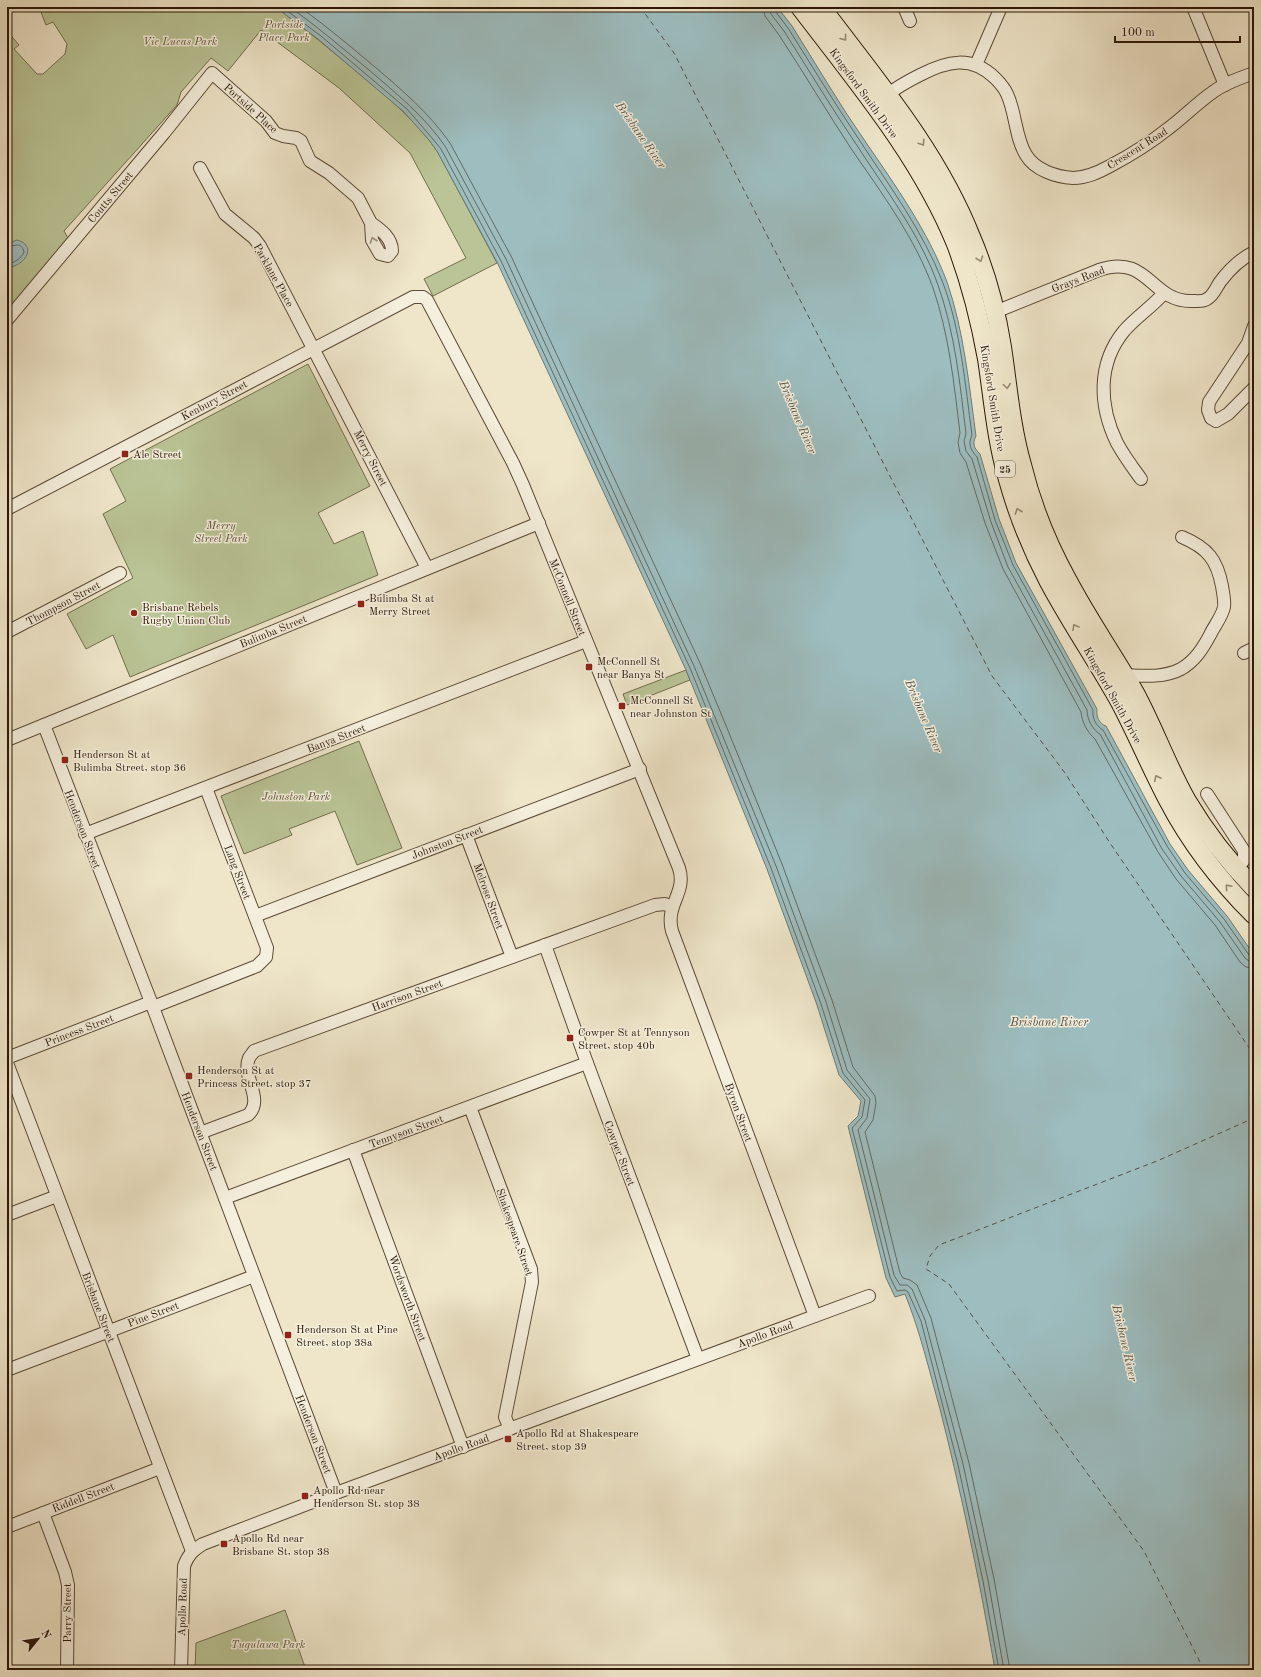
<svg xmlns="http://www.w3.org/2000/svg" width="1261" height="1677" font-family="'Old Standard TT',serif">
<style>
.green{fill:#bac496;stroke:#726e4e}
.water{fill:#9dbdbf;stroke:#6f7b75}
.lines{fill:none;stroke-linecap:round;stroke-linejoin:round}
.shore{stroke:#646a62;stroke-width:1}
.ferry{stroke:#525147;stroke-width:1;stroke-dasharray:5 4;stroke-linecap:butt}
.minor-casing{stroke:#5b4b37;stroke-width:14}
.highway-casing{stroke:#2a1706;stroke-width:20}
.minor{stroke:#f5efdd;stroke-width:12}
.highway{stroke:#efe6ca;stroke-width:18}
.oneway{stroke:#968972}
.oneway2{stroke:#9a8e7c}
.poi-dot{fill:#8f2418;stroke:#f5efdd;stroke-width:1.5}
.labels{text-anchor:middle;stroke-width:3;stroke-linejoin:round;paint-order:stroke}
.shield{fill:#f5efdd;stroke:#675846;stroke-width:1}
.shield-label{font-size:10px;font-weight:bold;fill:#2a1706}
.park-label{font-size:11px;font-style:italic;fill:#5c5438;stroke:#f5efdd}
.street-label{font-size:11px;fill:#2a1706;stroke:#f5efdd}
.poi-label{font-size:11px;fill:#2a1706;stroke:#f5efdd;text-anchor:start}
.water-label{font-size:12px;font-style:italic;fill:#525147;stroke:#f5efdd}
</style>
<rect width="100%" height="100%" fill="#efe6ca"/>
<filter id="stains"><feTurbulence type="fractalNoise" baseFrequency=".005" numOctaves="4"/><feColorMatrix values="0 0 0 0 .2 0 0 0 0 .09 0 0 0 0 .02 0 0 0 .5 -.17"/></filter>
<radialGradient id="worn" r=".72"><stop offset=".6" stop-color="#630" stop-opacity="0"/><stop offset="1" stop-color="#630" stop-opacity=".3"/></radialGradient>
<g class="green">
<path d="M 39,7 L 273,7 L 278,9 C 308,31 336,54 364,78 C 391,100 417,122 437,151 L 497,263 L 433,296 L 424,279 L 466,258 L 410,153 L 339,88 L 261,30 L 228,71 L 211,58 L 181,92 L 177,105 L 64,231 L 69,240 L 7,314 L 7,31 L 19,45 L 14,49 L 37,74 L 43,74 L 65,54 L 67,44 L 53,22 L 46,25 Z"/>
<path d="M 308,364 L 370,486 L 318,513 L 334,544 L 363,531 L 378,575 L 130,677 L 113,635 L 86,649 L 67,614 L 133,578 L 103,514 L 126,501 L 110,469 Z"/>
<path d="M 686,670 L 690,680 L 627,705 L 623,694 Z"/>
<path d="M 359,741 L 402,848 L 357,865 L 335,811 L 289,829 L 292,835 L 244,854 L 221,796 Z"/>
<path d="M 285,1610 L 306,1670 L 195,1670 L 196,1643 Z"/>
</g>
<g class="water">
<path d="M 273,7 L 772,7 L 778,8 L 792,26 C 816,64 839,104 865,141 C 895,185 928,231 947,282 C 964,331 969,385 976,436 C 972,444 974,448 980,454 L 999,519 L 1016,563 L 1097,709 C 1096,716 1099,724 1106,726 L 1170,844 L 1188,870 L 1227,916 L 1254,955 L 1254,1670 L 995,1670 C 980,1582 962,1496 940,1409 C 929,1370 920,1331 905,1294 L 895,1297 L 886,1278 L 848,1126 L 858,1116 L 861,1101 L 839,1075 L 817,1005 L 767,869 L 686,670 L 497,262 L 437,151 L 429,140 L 404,112 L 318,39 L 278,9 Z"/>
<path d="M 17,240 C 39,246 23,268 7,267 L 7,244 Z"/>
</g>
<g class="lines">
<g class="shore">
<path d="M 282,7 L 321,36 L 407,109 L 432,138 L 441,149 L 501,261 L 690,668 L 771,868 L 821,1004 L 843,1073 L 865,1100 L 862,1117 L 852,1128 L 890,1277 L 897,1291 L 905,1290 L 908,1292 L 921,1321 L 958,1465 L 983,1581 L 999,1670"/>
<path d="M 290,7 C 318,27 343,49 369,70 C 397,94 424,116 445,146 L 506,259 L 694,666 L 776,866 L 826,1002 L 847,1070 L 870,1099 L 867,1118 L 858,1130 L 894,1275 L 900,1285 L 907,1285 L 912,1289 L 925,1320 L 963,1464 L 988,1580 L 1004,1670"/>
<path d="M 300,7 C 326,26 350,46 375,67 C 402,90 429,113 450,143 L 511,256 L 700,663 L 727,728 L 782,864 L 832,1000 L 853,1067 L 875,1096 L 876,1103 L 873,1120 L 865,1132 L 900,1273 L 903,1278 L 910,1280 L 917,1285 L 931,1318 L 969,1463 L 994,1579 L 1010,1670"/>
<path d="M 763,7 L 765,16 L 779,35 C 804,73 827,112 852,150 C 881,192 915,238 933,288 C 949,334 954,384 960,433 L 958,442 L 960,453 L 966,462 L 985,523 L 1003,569 L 1081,712 C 1082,722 1087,732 1095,739 L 1158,852 L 1176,879 L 1215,925 L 1240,962 L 1246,967 L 1254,968"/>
<path d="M 769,7 L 771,14 L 784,31 C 808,69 831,107 856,144 C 885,189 920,234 938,285 C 955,333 960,384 966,434 L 964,441 L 966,451 L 972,459 L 991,522 L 1008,567 L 1087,710 C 1087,719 1092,729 1100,734 L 1162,849 L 1181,876 L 1220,922 L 1245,958 L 1249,961 L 1254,962"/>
<path d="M 774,7 L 775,11 L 788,28 C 812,66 835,104 860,141 C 890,187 923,231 943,283 C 961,331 965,384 972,435 C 968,444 970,449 977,457 L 995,520 L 1013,565 L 1093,710 C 1092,718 1096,726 1103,730 L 1167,846 L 1185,873 L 1224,919 L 1249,955 L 1254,957"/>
<path d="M 7,247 C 15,246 21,241 24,252 C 21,259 14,263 7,264"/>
</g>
<g class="ferry">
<path d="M 640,7 L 674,53 L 992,676 L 1065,773 L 1110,843 L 1254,1055"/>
<path d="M 1204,1670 L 1144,1551 L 949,1284 L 926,1269 L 930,1256 L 939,1245 L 1157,1161 L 1254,1118"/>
</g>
<g class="minor-casing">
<g id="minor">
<path d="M 904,7 L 910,21"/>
<path d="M 1193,7 L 1225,85"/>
<path d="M 976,65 L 1001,7"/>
<path d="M 887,95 C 897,87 908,81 920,75 C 947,61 971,55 995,78 C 1000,83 1004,87 1007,94 C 1016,113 1015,137 1026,155 C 1035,170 1056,177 1073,178 C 1087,178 1099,172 1110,166 C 1131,155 1150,143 1169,128 C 1184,117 1197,103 1213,92 C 1225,83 1240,78 1254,73"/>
<path d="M 200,168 L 225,214 L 254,238 L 260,246 L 427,568"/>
<path d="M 995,312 L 1099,270 C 1149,253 1150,302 1192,301 C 1197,301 1203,302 1207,299 C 1213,296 1216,288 1220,282 C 1229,270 1240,259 1254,252"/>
<path d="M 7,320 L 164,133 L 212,73 L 266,121 L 275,133 L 283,136 L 296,138 L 301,141 L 310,161 L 329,173 L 358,198 L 371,223 L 372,240 L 380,254 L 388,256 L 392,251 C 392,238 381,230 371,223"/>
<path d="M 1254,326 L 1248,343 L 1209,402 L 1208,410 L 1211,418 L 1216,421 L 1228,414 L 1254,388"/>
<path d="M 1141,479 C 1133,468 1124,456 1117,443 C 1099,406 1097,364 1124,331 C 1136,317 1152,307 1164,293"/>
<path d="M 7,509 L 413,297 L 423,297 L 427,300 L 513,463 L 523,485 L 679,868 C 687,893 665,904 672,931 L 815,1316"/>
<path d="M 7,632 L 120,573"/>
<path d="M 1244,653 L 1254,648"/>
<path d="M 1124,675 C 1143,676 1164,678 1181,669 C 1195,661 1203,648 1210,635 C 1214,626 1222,617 1224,607 C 1225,601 1223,593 1222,586 C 1217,560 1208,548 1182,537"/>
<path d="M 44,725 L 151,1002 L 336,1493"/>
<path d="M 7,740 L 539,523"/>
<path d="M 1207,794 L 1244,851 L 1244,860 L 1236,869"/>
<path d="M 85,834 L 586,641"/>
<path d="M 466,835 L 512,957"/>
<path d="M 255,916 L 640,769"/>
<path d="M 545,945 L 587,1063 L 698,1359"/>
<path d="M 153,1007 L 257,966 L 266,957 L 267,948 L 206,788"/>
<path d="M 7,1058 L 151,1002"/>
<path d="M 7,1063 L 192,1551"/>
<path d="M 470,1107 L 531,1269 L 532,1282 L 505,1417 L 510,1429"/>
<path d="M 200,1133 L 248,1115 C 265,1099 241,1077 249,1058 C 250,1056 253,1053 254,1051 L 655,905 L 665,904 L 672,907"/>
<path d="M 353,1150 L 463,1447"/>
<path d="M 225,1198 L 587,1063"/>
<path d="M 7,1215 L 57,1196"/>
<path d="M 7,1370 L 254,1276"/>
<path d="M 43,1513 L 65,1572 L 68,1585 L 67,1670"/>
<path d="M 7,1527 L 160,1468"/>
<path d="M 181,1670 L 184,1566 C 188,1555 193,1550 203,1544 L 336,1493 L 869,1296"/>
</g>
</g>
<g class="highway-casing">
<g id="highway">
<path d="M 800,7 C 857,82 920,156 956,244 C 970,281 980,320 987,359 C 993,398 996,438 1007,476 C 1017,513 1031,548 1049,582 C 1071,623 1097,661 1120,702 C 1137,734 1151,768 1168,800 C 1190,842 1220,881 1254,915"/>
<path d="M 821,7 C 876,80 937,151 971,237 C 986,272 996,309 1002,347 C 1008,387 1011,427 1022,465 C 1032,506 1048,545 1068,581 C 1088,619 1113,655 1135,693 C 1154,728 1167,766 1187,801 C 1206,833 1228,861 1254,888"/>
</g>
</g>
<use href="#minor" class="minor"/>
<use href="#highway" class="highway"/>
</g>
<defs><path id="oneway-chevron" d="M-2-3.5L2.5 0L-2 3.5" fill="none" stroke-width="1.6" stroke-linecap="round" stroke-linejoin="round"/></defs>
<g class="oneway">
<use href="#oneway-chevron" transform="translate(844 38) rotate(53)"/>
<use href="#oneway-chevron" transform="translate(922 143) rotate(56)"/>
<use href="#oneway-chevron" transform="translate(980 259) rotate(71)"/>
<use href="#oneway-chevron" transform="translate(1007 386) rotate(82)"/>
<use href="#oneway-chevron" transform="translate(1018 511) rotate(-109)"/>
<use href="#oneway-chevron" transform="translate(1075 627) rotate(-121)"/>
<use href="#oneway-chevron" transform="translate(1157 778) rotate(-116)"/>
<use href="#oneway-chevron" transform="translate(1228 887) rotate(-131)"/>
</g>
<use class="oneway2" href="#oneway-chevron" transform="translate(373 240) rotate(-109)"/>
<g class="poi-dot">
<rect x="121" y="450" width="8" height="8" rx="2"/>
<rect x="357" y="600" width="8" height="8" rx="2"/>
<circle cx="134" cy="613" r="4"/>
<rect x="585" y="663" width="8" height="8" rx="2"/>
<rect x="618" y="702" width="8" height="8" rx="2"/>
<rect x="61" y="756" width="8" height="8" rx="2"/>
<rect x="566" y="1034" width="8" height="8" rx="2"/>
<rect x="185" y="1072" width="8" height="8" rx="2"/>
<rect x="284" y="1331" width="8" height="8" rx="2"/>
<rect x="504" y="1435" width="8" height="8" rx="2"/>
<rect x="301" y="1492" width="8" height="8" rx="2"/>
<rect x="220" y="1540" width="8" height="8" rx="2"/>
</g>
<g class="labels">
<rect class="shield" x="995" y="461" width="20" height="16" rx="3"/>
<g class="shield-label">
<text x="1005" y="473">25</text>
</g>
<g class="park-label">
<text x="284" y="28">Portside<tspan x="284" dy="13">Place Park</tspan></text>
<text x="180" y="45">Vic Lucas Park</text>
<text x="221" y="529">Merry<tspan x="221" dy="13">Street Park</tspan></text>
<text x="296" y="800">Johnston Park</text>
<text x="268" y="1648">Tugulawa Park</text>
</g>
<g class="street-label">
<text transform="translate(864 93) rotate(54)" y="4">Kingsford Smith Drive</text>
<text transform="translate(251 108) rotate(42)" y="4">Portside Place</text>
<text transform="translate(1137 148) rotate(-32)" y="4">Crescent Road</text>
<text transform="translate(110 197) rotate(-50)" y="4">Coutts Street</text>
<text transform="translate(274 275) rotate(61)" y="4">Parklane Place</text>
<text transform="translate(1078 279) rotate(-21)" y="4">Grays Road</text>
<text transform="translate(993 398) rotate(81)" y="4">Kingsford Smith Drive</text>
<text transform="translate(214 400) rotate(-28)" y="4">Kenbury Street</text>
<text transform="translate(371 458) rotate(63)" y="4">Merry Street</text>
<text transform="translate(568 597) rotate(68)" y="4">McConnell Street</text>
<text transform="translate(63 603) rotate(-28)" y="4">Thompson Street</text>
<text transform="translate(273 631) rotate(-22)" y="4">Bulimba Street</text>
<text transform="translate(1113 695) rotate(61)" y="4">Kingsford Smith Drive</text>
<text transform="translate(336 738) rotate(-21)" y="4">Banya Street</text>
<text transform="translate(83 829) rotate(69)" y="4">Henderson Street</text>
<text transform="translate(447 842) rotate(-21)" y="4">Johnston Street</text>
<text transform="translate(238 872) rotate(69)" y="4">Lang Street</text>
<text transform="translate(489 896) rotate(70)" y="4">Melrose Street</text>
<text transform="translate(407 995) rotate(-20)" y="4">Harrison Street</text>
<text transform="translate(79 1030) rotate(-21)" y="4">Princess Street</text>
<text transform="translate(739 1112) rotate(70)" y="4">Byron Street</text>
<text transform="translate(200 1131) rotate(69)" y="4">Henderson Street</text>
<text transform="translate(406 1131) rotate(-20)" y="4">Tennyson Street</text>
<text transform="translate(620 1153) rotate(69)" y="4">Cowper Street</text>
<text transform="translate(515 1232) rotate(71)" y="4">Shakespeare Street</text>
<text transform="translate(408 1298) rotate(70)" y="4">Wordsworth Street</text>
<text transform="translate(99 1307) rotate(69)" y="4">Brisbane Street</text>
<text transform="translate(153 1314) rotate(-21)" y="4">Pine Street</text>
<text transform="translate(765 1334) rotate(-20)" y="4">Apollo Road</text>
<text transform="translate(314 1434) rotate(69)" y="4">Henderson Street</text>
<text transform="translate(461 1447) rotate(-20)" y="4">Apollo Road</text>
<text transform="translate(83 1497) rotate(-21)" y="4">Riddell Street</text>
<text transform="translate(182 1607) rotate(-88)" y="4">Apollo Road</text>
<text transform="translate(67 1613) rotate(-90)" y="4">Parry Street</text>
</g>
<g class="poi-label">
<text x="133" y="458">Ale Street</text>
<text x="369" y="602">Bulimba St at<tspan x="369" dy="13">Merry Street</tspan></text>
<text x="142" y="611">Brisbane Rebels<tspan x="142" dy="13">Rugby Union Club</tspan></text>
<text x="597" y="665">McConnell St<tspan x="597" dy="13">near Banya St</tspan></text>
<text x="630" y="704">McConnell St<tspan x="630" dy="13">near Johnston St</tspan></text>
<text x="73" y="758">Henderson St at<tspan x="73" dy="13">Bulimba Street, stop 36</tspan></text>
<text x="578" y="1036">Cowper St at Tennyson<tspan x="578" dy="13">Street, stop 40b</tspan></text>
<text x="197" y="1074">Henderson St at<tspan x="197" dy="13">Princess Street, stop 37</tspan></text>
<text x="296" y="1333">Henderson St at Pine<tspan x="296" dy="13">Street, stop 38a</tspan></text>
<text x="516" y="1437">Apollo Rd at Shakespeare<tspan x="516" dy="13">Street, stop 39</tspan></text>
<text x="313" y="1494">Apollo Rd near<tspan x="313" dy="13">Henderson St, stop 38</tspan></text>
<text x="232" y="1542">Apollo Rd near<tspan x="232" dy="13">Brisbane St, stop 38</tspan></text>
</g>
<g class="water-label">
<text transform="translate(641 135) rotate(55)" y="4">Brisbane River</text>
<text transform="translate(798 417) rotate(67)" y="4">Brisbane River</text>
<text transform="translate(924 716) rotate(67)" y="4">Brisbane River</text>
<text x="1049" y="1026">Brisbane River</text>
<text transform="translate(1125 1343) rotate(77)" y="4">Brisbane River</text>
</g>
</g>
<rect width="1261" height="1677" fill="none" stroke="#efe6ca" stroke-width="24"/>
<rect x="8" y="8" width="1245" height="1661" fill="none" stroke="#2a1706" stroke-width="2"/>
<rect x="12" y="12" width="1237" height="1653" fill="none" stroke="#2a1706"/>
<g transform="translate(38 1639) rotate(60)" stroke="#f5efdd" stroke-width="3" paint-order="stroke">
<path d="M0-3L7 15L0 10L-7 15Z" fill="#2a1706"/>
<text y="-6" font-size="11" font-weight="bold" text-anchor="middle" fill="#2a1706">N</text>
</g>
<path d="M1115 36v6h125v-6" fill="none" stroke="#2a1706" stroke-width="2"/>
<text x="1121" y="36" font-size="12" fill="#2a1706" stroke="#f5efdd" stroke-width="3" paint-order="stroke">100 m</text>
<rect width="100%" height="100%" filter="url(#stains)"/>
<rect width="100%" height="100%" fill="url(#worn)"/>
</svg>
